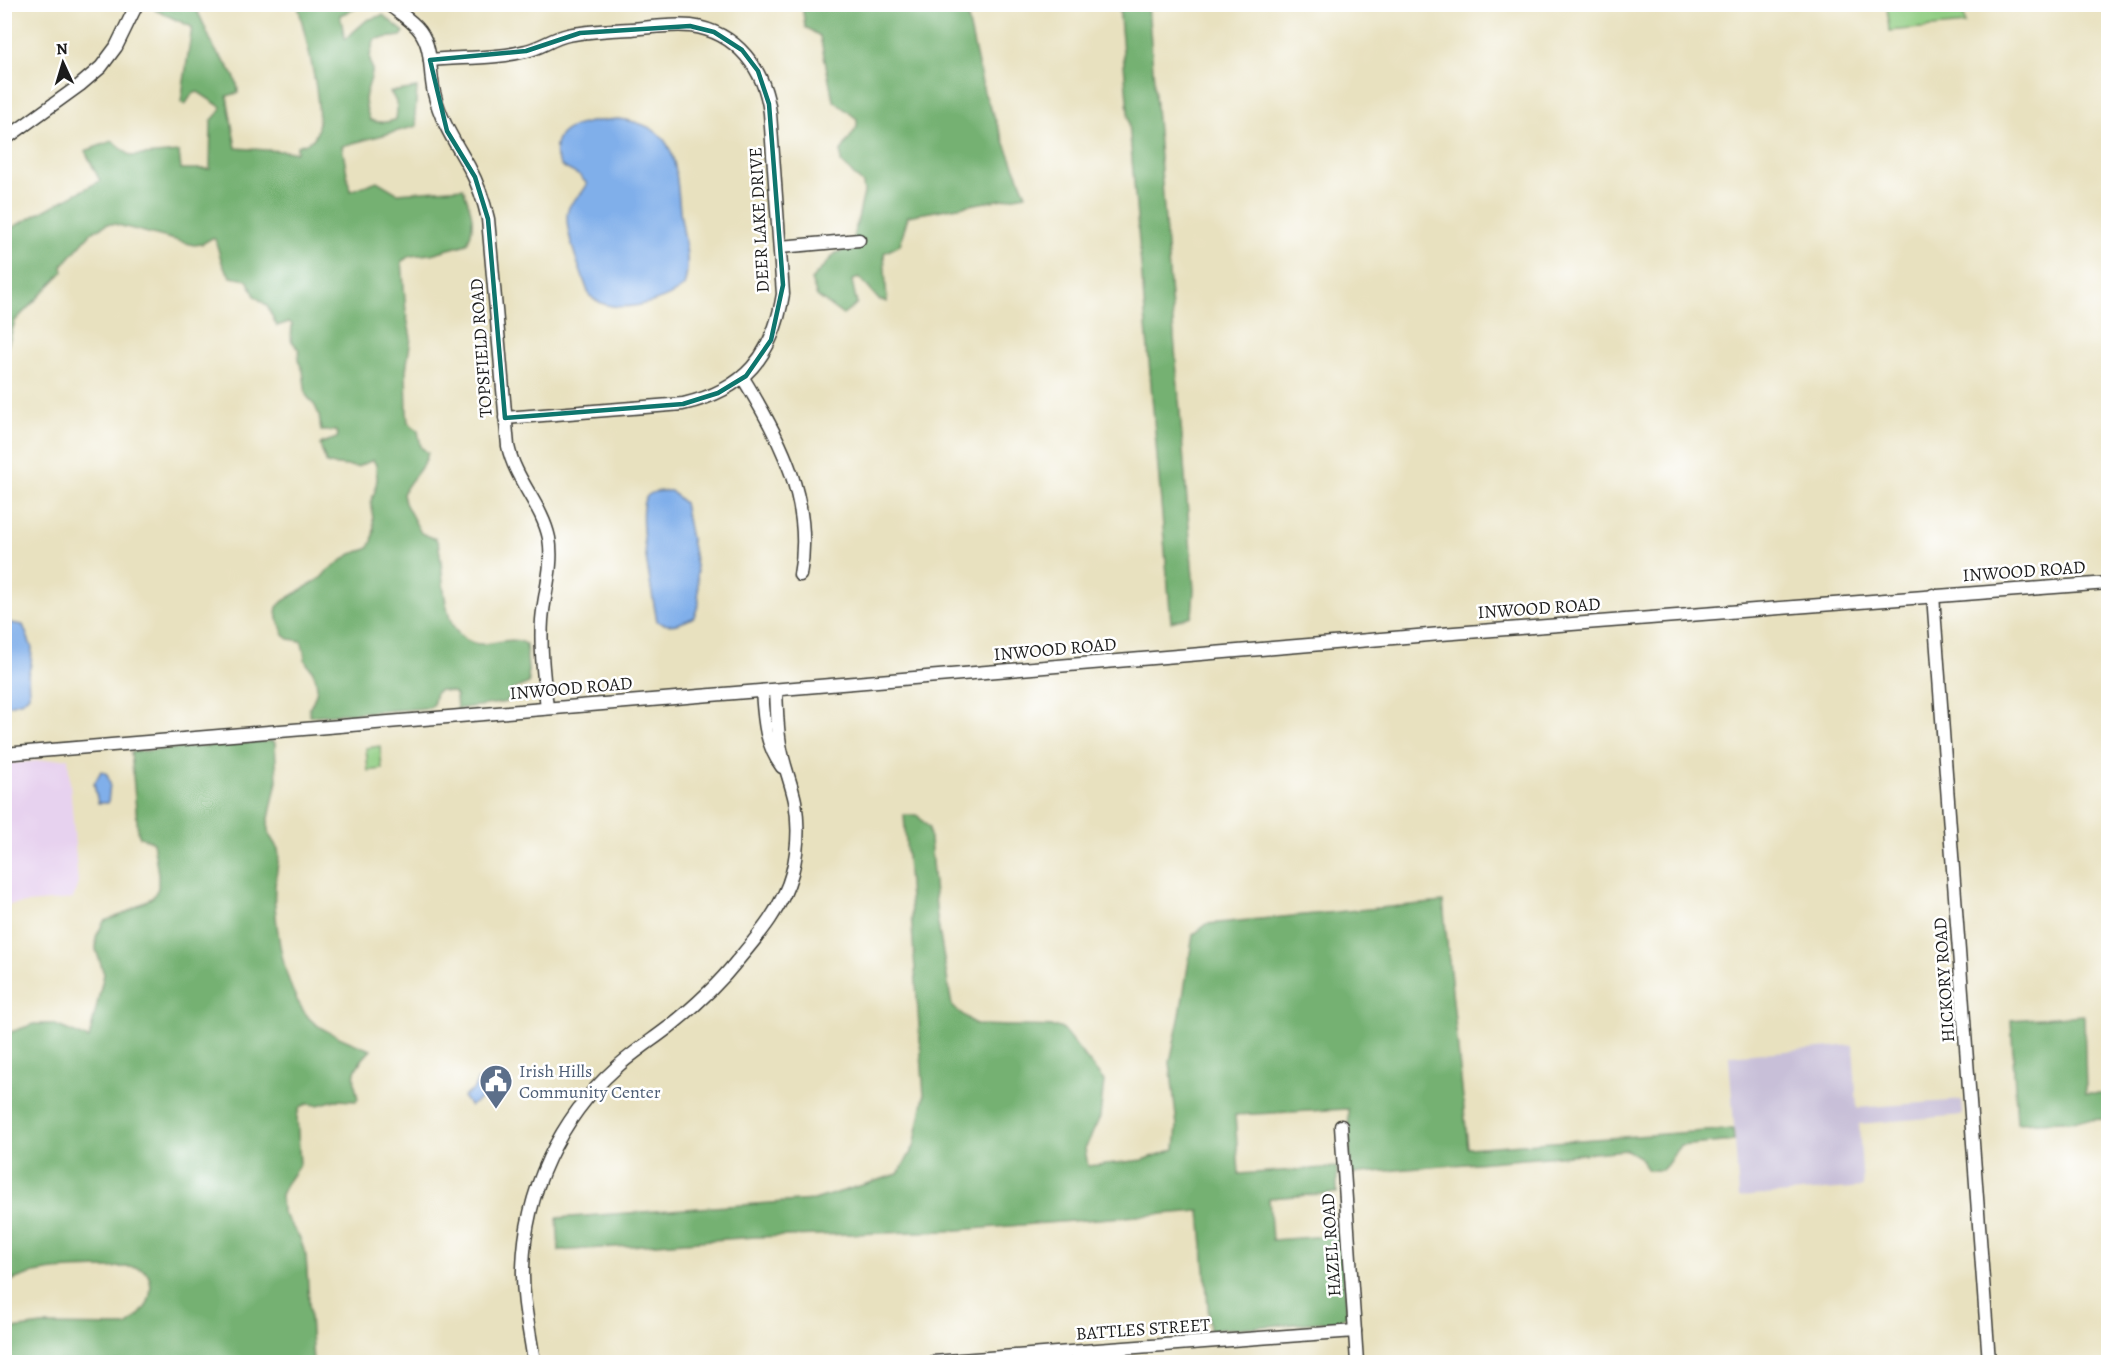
<svg xmlns="http://www.w3.org/2000/svg" width="2113" height="1367" font-family="Alegreya,serif">
<style>
.built{fill:#e7d2ef}
.industrial{fill:#c8bfd8}
.green{fill:#92ce84;stroke:#577550;stroke-width:1.5}
.forest{fill:#75b172;stroke:#486647;stroke-width:1.5}
.water{fill:#80afea;stroke:#4e6683;stroke-width:1.5}
.lines{fill:none;stroke-linecap:round;stroke-linejoin:round}
.minor-casing{stroke:#3b3a34;stroke-width:15}
.minor{stroke:#fff;stroke-width:12}
.marked{fill:none;stroke:#0f766e;stroke-width:4.5;stroke-linejoin:round}
.labels{text-anchor:middle;stroke-width:5;stroke-linejoin:round;paint-order:stroke}
.street-label{font-size:18px;fill:#1c1c1c;stroke:#fff}
.service-label{font-size:18px;fill:#4e5e75;stroke:#fff;text-anchor:start}
</style>
<rect width="100%" height="100%" fill="#fff"/>
<filter id="ink" filterUnits="userSpaceOnUse"><feTurbulence type="fractalNoise" baseFrequency=".0167" numOctaves="2"/><feDisplacementMap in="SourceGraphic" scale="12" xChannelSelector="R" yChannelSelector="G"/><feConvolveMatrix kernelMatrix="1 2 1 2 8 2 1 2 1" color-interpolation-filters="sRGB"/></filter>
<filter id="wash" filterUnits="userSpaceOnUse"><feTurbulence type="fractalNoise" baseFrequency=".008" numOctaves="4" result="noise"/><feDisplacementMap in="SourceGraphic" scale="24" xChannelSelector="R" yChannelSelector="G"/><feGaussianBlur stdDeviation="1.35" result="paint"/><feColorMatrix in="noise" values="0 0 0 0 0 0 0 0 0 0 0 0 0 0 0 0 0 1.4 0 .05"/><feComposite in="paint" operator="in"/></filter>
<g filter="url(#wash)">
<rect width="100%" height="100%" fill="#e8e1bf"/>
<path class="built" d="M 68,758 L 78,883 L 73,899 L 5,905 L 5,764 Z"/>
<path class="industrial" d="M 1853,1045 L 1857,1108 L 1962,1100 L 1963,1115 L 1859,1124 L 1863,1187 L 1739,1197 L 1729,1056 Z"/>
<g class="green">
<path d="M 1887,5 L 1963,5 L 1965,24 L 1889,31 Z"/>
<path d="M 380,746 L 382,769 L 368,771 L 366,748 Z"/>
</g>
<g class="forest">
<path d="M 157,5 L 190,5 L 195,7 C 203,20 208,37 216,51 C 226,65 238,75 238,93 L 227,96 L 236,148 L 297,152 L 297,146 C 303,144 310,143 314,138 C 329,120 303,29 298,5 L 356,5 L 355,9 L 340,15 L 345,39 L 367,20 L 383,15 L 404,32 L 401,36 L 375,39 C 373,45 370,52 370,58 C 370,64 373,67 372,73 C 368,95 360,94 370,120 C 378,123 389,123 396,119 C 398,107 397,101 390,92 L 417,88 L 415,116 L 417,126 L 342,146 L 350,191 L 377,181 L 397,193 L 463,188 C 471,210 477,222 467,244 L 431,254 L 410,256 L 402,261 L 406,312 L 411,338 L 406,370 L 407,412 L 408,422 L 418,431 L 421,447 L 428,453 C 424,470 409,479 403,494 L 405,503 L 421,533 L 436,539 L 438,543 C 446,573 437,646 484,644 C 496,643 515,636 526,644 L 529,683 L 512,690 L 507,702 L 457,709 L 456,696 L 453,692 L 440,690 L 436,692 L 433,706 L 428,708 L 310,716 L 309,710 C 315,696 321,689 313,672 C 311,668 307,665 305,660 C 304,652 304,648 301,641 L 289,639 L 284,635 L 276,613 L 277,607 L 283,601 L 321,578 L 327,571 L 351,554 L 367,549 L 372,542 L 374,529 L 371,501 L 375,491 L 377,479 L 376,465 L 373,460 L 357,467 L 328,464 L 326,462 L 320,445 L 322,443 L 337,438 L 338,434 L 336,431 L 321,431 L 319,415 L 315,406 L 306,395 L 303,371 L 298,360 L 299,350 L 291,340 L 292,324 L 289,322 L 277,326 L 267,306 L 255,296 L 247,280 L 231,277 L 223,266 L 215,239 L 212,238 L 202,244 L 194,245 L 114,224 L 107,224 L 91,233 L 62,266 L 63,272 L 15,321 L 5,355 L 5,241 L 11,228 L 100,181 L 85,151 L 112,141 L 131,156 L 179,152 L 181,169 L 210,169 L 211,121 L 221,110 L 221,107 L 198,92 L 192,94 L 185,105 L 181,102 L 192,27 L 155,10 Z"/>
<path d="M 802,5 L 965,5 L 984,92 L 1026,195 L 908,216 L 900,245 L 884,253 L 887,302 L 879,300 L 859,277 L 852,281 L 857,304 L 843,315 L 817,296 L 811,280 L 836,253 L 851,248 L 864,193 L 863,184 L 841,162 L 841,151 L 857,127 L 857,119 L 833,100 L 820,36 L 805,27 Z"/>
<path d="M 1119,5 L 1148,5 L 1194,590 L 1192,616 L 1171,622 Z"/>
<path d="M 273,741 L 275,743 L 277,781 L 268,823 L 270,836 L 278,849 L 279,855 C 277,872 273,890 275,906 C 278,942 285,992 310,1019 C 322,1032 355,1044 371,1050 C 352,1070 352,1072 358,1099 L 356,1101 L 335,1100 L 318,1105 L 307,1104 L 300,1107 L 297,1116 L 300,1164 L 286,1184 L 281,1195 L 282,1212 L 300,1238 L 306,1256 L 313,1362 L 5,1362 L 5,1330 L 42,1325 L 127,1326 C 134,1320 145,1311 148,1302 C 152,1292 153,1273 141,1269 C 133,1266 118,1267 109,1268 C 74,1269 36,1267 5,1284 L 5,1034 L 34,1024 L 53,1024 L 89,1039 L 104,974 L 96,950 L 96,937 L 104,921 L 124,914 L 153,897 L 158,888 L 158,874 L 153,842 L 140,837 L 138,833 L 131,752 Z"/>
<path d="M 904,815 L 917,815 L 929,828 L 937,918 L 952,1006 L 976,1025 L 1061,1027 L 1104,1081 L 1100,1117 L 1085,1149 L 1088,1166 L 1143,1160 L 1175,1149 L 1177,1126 L 1170,1062 L 1180,1015 L 1193,935 L 1207,924 L 1443,902 L 1468,1148 L 1733,1129 L 1734,1141 L 1680,1146 C 1672,1154 1672,1161 1662,1170 L 1648,1170 L 1639,1157 L 1627,1150 L 1351,1174 L 1348,1109 L 1235,1115 L 1239,1174 L 1337,1167 L 1337,1193 L 1269,1198 L 1272,1240 L 1341,1235 L 1347,1315 L 1338,1321 L 1210,1330 L 1200,1211 L 946,1231 L 755,1237 L 559,1251 L 557,1218 L 814,1200 L 898,1174 L 914,1147 L 924,1096 Z"/>
<path d="M 2084,1015 L 2086,1093 L 2108,1093 L 2108,1119 L 2017,1123 L 2011,1020 Z"/>
</g>
<g class="water">
<path d="M 618,119 C 683,126 674,169 681,218 C 685,241 691,263 684,286 C 663,304 611,317 589,295 C 583,276 562,228 568,210 C 571,198 583,196 587,184 L 580,176 L 561,166 C 559,162 556,157 556,153 C 551,122 598,121 618,119 Z"/>
<path d="M 671,491 L 684,503 L 693,549 L 697,572 L 699,604 L 694,617 C 683,623 668,629 657,621 C 653,599 636,516 645,499 C 650,490 662,491 671,491 Z"/>
<path d="M 5,622 L 23,625 L 32,648 L 31,664 L 28,675 L 29,695 L 23,701 L 5,706 Z"/>
<path d="M 101,771 L 107,774 L 110,783 L 108,803 L 98,803 L 94,784 Z"/>
<path d="M 478,1080 L 488,1087 L 482,1098 L 470,1106 L 463,1097 L 473,1090 Z"/>
</g>
</g>
<g filter="url(#ink)">
<g class="lines">
<g class="minor-casing">
<g id="minor">
<path d="M 388,4 C 398,12 412,20 420,31 C 433,49 429,72 434,93 C 441,122 455,142 469,167 C 478,184 484,201 488,219 L 508,446 C 515,480 542,505 549,538 C 554,566 544,593 542,620 C 540,649 544,679 547,708"/>
<path d="M 430,60 C 461,57 495,59 526,51 C 541,48 553,38 568,35 C 589,31 611,30 632,29 C 651,27 672,24 691,26 C 737,32 765,70 770,113 L 783,294 C 773,356 745,390 683,404 L 505,418"/>
<path d="M 4,140 L 80,85 L 101,67 L 116,47 L 137,4"/>
<path d="M 780,247 L 859,240"/>
<path d="M 743,378 C 780,438 814,503 800,575"/>
<path d="M 1933,595 L 1989,1362"/>
<path d="M 762,691 C 764,719 765,744 782,767"/>
<path d="M 4,754 L 1441,634 L 2108,583"/>
<path d="M 1341,1126 L 1357,1362"/>
<path d="M 534,1362 C 530,1332 522,1300 523,1268 C 525,1192 559,1119 616,1068 C 632,1053 651,1041 669,1027 C 694,1007 717,986 737,961 C 759,935 783,907 792,873 C 798,850 799,825 795,801 C 791,782 783,764 780,744 C 777,727 777,708 776,690"/>
<path d="M 933,1362 L 1355,1331"/>
</g>
</g>
<use href="#minor" class="minor"/>
</g>
</g>
<path class="marked" d="M 690,26 L 714,32 L 742,50 L 758,71 L 769,104 L 783,285 L 771,340 L 746,376 L 718,393 L 683,404 L 505,418 L 488,219 L 475,177 L 447,131 L 430,60 L 526,51 L 580,33 Z"/>
<defs>
<g id="civic-pin" transform="scale(1.725)"><path d="M0 17L-7.5 6A9.5 9.5 0 1 1 7.5 6Z" fill="#5c6f8a" stroke="#fff"/><path d="M-.6-6.5H3V-4.5H.6V-3L4-1V1h2V6H-6V1h2V-1L-.6-3ZM-1.2 2.5V6h2.4V2.5Z" fill="#fff"/></g>
</defs>
<g fill-rule="evenodd">
<use href="#civic-pin" x="496" y="1081"/>
</g>
<g class="labels">
<g class="street-label">
<text transform="translate(759 220) rotate(-93)" y="6">DEER LAKE DRIVE</text>
<text transform="translate(481 348) rotate(-94)" y="6">TOPSFIELD ROAD</text>
<text transform="translate(2024 571) rotate(-4)" y="6">INWOOD ROAD</text>
<text transform="translate(1539 608) rotate(-4)" y="6">INWOOD ROAD</text>
<text transform="translate(1055 649) rotate(-5)" y="6">INWOOD ROAD</text>
<text transform="translate(571 688) rotate(-5)" y="6">INWOOD ROAD</text>
<text transform="translate(1944 980) rotate(-94)" y="6">HICKORY ROAD</text>
<text transform="translate(1331 1245) rotate(-94)" y="6">HAZEL ROAD</text>
<text transform="translate(1143 1329) rotate(-4)" y="6">BATTLES STREET</text>
</g>
<g class="service-label">
<text x="519" y="1077">Irish Hills<tspan x="519" dy="21">Community Center</tspan></text>
</g>
</g>
<rect width="2113" height="1367" fill="none" stroke="#fff" stroke-width="24"/>
<g transform="translate(63 63) rotate(356)" stroke="#ffffff" stroke-width="4.5" paint-order="stroke">
<path d="M0-4.5L10 22L0 15L-10 22Z" fill="#1c1c1c"/>
<text y="-9" font-size="16" font-weight="bold" text-anchor="middle" fill="#1c1c1c">N</text>
</g>
</svg>
